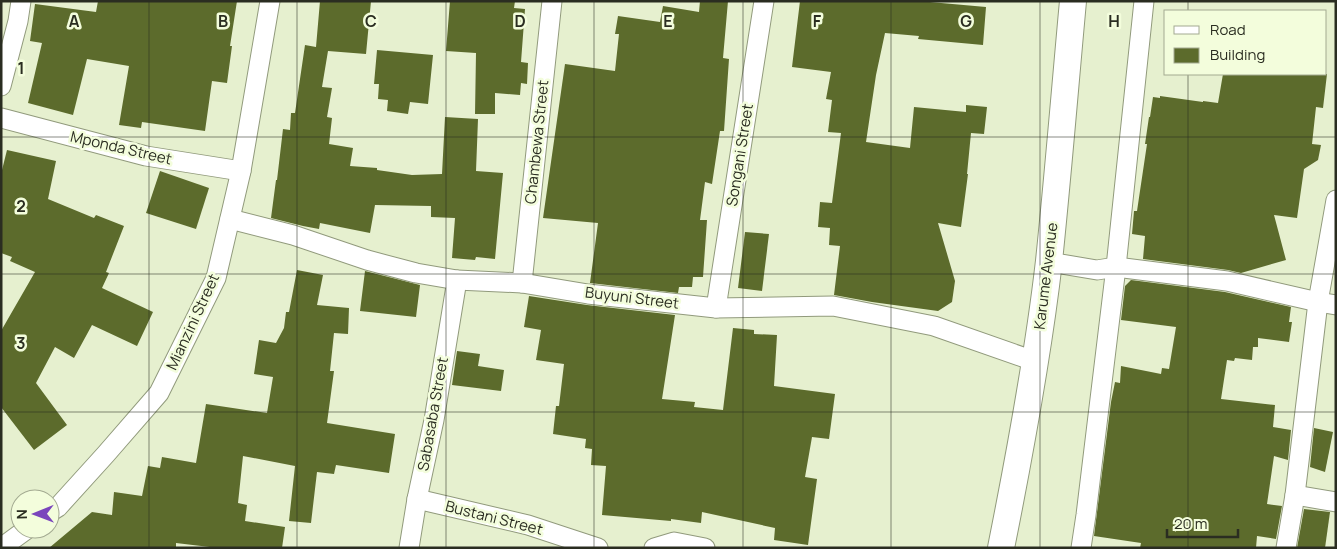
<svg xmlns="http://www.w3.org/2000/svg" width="1337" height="549" font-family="Manrope,sans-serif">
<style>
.building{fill:#5c6b2c}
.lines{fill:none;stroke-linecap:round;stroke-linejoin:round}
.street-casing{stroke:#919a7c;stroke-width:21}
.secondary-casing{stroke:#919a7c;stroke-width:28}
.street{stroke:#fff;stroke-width:19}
.secondary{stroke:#fff;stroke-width:26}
.grid{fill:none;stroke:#2a2d21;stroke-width:1;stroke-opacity:0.55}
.labels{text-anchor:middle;stroke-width:5;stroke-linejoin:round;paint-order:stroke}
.street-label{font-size:15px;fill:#2a2d21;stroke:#f3fddc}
.grid-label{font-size:16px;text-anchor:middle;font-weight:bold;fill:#2a2d21;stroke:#f3fddc;stroke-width:5;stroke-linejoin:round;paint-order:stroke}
</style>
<rect width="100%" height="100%" fill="#e6f0cf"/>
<g class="building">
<path d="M 98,1 L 237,1 L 230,46 L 232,46 L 227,83 L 212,81 L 205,131 L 142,122 L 141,128 L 119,125 L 129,66 L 87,59 L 73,115 L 28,103 L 42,43 L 30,41 L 35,4 L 96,12 Z"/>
<path d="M 320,1 L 371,1 L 366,54 L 328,51 L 322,87 L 332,88 L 327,117 L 332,118 L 329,144 L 353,148 L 350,166 L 377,168 L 377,170 L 412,175 L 442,174 L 445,117 L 478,119 L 476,171 L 503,173 L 495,259 L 476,257 L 475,260 L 452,258 L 455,218 L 431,217 L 431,206 L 375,205 L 370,233 L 320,223 L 319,229 L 303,226 L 271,218 L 276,180 L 277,180 L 283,129 L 290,130 L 291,113 L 295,113 L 305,45 L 316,47 Z"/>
<path d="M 450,1 L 515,1 L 514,8 L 525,9 L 521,62 L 528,63 L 527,84 L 521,83 L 520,95 L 495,93 L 495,114 L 475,114 L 476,53 L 446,51 Z"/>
<path d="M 700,1 L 728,1 L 723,58 L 729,59 L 724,131 L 720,131 L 712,184 L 705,182 L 700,220 L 707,220 L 703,277 L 693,277 L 692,287 L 679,287 L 678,293 L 590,283 L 598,223 L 543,218 L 565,64 L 615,71 L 619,34 L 615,34 L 618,16 L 660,22 L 663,6 L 699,12 Z"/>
<path d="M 800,1 L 930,1 L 930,2 L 986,7 L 983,45 L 918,39 L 919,36 L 885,33 L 876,75 L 866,142 L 910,148 L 914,107 L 966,112 L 966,105 L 987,107 L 984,134 L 971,133 L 967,174 L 968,174 L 961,227 L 938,223 L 955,281 L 952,302 L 938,311 L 872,302 L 834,295 L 840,246 L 829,245 L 830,228 L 818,227 L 820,202 L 832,203 L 841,133 L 828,132 L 832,100 L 826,99 L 831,72 L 792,67 Z"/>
<path d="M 377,50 L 433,55 L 428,104 L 410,102 L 408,114 L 387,111 L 388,100 L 378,99 L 379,84 L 374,84 Z"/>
<path d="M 1223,74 L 1327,74 L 1323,108 L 1316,107 L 1312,144 L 1321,145 L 1318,160 L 1304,169 L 1297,218 L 1274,215 L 1286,260 L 1241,273 L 1228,270 L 1143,259 L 1145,236 L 1132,234 L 1134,211 L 1137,211 L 1147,144 L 1145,144 L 1149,117 L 1150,117 L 1153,97 L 1160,98 L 1160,96 L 1203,102 L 1203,101 L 1218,103 Z"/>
<path d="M 7,150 L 56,161 L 48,199 L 94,218 L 96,215 L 124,226 L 106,272 L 109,273 L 102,288 L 153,312 L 137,346 L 92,325 L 74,358 L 55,347 L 36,383 L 67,425 L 34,450 L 1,407 L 1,331 L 35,272 L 10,261 L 12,257 L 1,253 L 1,174 Z"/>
<path d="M 160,171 L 209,188 L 196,229 L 146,213 Z"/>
<path d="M 745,232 L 769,234 L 762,291 L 738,288 Z"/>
<path d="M 297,270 L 323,275 L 317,305 L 349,308 L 348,334 L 334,333 L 330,371 L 334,371 L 327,423 L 395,434 L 389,473 L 336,465 L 334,474 L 317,472 L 311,523 L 289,521 L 295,466 L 243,456 L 238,503 L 247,505 L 245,521 L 285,527 L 282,548 L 218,548 L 176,543 L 176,548 L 49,548 L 92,512 L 112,515 L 114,492 L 142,496 L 148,466 L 160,468 L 162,457 L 196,463 L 206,404 L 267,413 L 273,377 L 254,374 L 259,340 L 276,343 L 284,328 L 286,312 L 289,312 Z"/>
<path d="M 365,271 L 420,285 L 416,317 L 360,311 Z"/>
<path d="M 1131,280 L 1225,292 L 1291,307 L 1289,322 L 1292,322 L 1289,342 L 1258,338 L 1258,347 L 1253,347 L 1252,360 L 1235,358 L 1234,361 L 1227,360 L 1221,399 L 1275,405 L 1273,427 L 1291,430 L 1288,460 L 1274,456 L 1267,504 L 1282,506 L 1276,539 L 1257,536 L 1256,548 L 1140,548 L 1141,543 L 1094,536 L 1111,402 L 1115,382 L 1120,383 L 1121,366 L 1161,374 L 1162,368 L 1169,369 L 1176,327 L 1121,320 L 1125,286 Z"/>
<path d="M 529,296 L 587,305 L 675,315 L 662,399 L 695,402 L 694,407 L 723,410 L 733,328 L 754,330 L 754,334 L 777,335 L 774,386 L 835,394 L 829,439 L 812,437 L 805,477 L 817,479 L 808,545 L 774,540 L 775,528 L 702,512 L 701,523 L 671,519 L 671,521 L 602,515 L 606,466 L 591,465 L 592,449 L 585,448 L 586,439 L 553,434 L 556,406 L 559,406 L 564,364 L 536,360 L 541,330 L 524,327 Z"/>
<path d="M 457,351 L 480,354 L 478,366 L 504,370 L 501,391 L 452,385 Z"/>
<path d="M 1314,428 L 1333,432 L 1325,472 L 1310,467 Z"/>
<path d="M 1304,509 L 1330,512 L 1325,548 L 1297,548 Z"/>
</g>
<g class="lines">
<g class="street-casing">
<g id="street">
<path d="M 1,86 L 18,21 L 21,1"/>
<path d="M 1,118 L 146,156 L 241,171"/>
<path d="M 230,219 L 293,235 L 367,260 L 416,273 L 457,280 L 522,283 L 588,294 L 716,308 L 833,306 L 934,326 L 1034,361"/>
<path d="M 1049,262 L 1097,270 L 1116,267 L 1227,281 L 1318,302 L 1336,305"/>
<path d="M 522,283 L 552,1"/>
<path d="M 716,308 L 764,1"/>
<path d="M 1295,495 L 1336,502"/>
<path d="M 417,499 L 528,525 L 598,548"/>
<path d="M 50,512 L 58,507 L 106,454 L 159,393 L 216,278 L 241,171 L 270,1"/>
<path d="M 1,548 L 27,529"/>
<path d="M 409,548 L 417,499 L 434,420 L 457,280"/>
<path d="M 654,548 L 674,542 L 705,548"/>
<path d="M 1081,548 L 1086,515 L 1116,267 L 1144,1"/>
<path d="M 1286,548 L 1295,495 L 1318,302 L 1336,200"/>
</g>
</g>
<g class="secondary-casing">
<path id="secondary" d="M 1001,548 C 1020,453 1038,357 1049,261 C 1058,175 1065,88 1073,1"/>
</g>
<use href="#street" class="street"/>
<use href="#secondary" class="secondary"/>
</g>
<path class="grid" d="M 149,1 L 149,548M 297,1 L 297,548M 446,1 L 446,548M 594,1 L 594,548M 743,1 L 743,548M 891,1 L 891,548M 1040,1 L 1040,548M 1188,1 L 1188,11M 1188,74 L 1188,548M 1,137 L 1336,137M 1,274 L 1336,274M 1,412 L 1336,412"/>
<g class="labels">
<g class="street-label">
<text transform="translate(537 142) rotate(-84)" y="5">Chambewa Street</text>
<text transform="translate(121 148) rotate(13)" y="5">Mponda Street</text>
<text transform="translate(740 155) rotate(-81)" y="5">Songani Street</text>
<text transform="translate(1046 276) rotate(-83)" y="5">Karume Avenue</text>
<text transform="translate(632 298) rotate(7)" y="5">Buyuni Street</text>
<text transform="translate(193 322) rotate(-65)" y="5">Mianzini Street</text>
<text transform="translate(433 414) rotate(-80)" y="5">Sabasaba Street</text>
<text transform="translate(494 518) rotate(14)" y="5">Bustani Street</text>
</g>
</g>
<g class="grid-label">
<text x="74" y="27">A</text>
<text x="223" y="27">B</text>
<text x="371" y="27">C</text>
<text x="520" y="27">D</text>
<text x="668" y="27">E</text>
<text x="817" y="27">F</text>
<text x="966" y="27">G</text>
<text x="1114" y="27">H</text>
<text x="21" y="74">1</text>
<text x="21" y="212">2</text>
<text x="21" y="349">3</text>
</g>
<rect width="1337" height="549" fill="none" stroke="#2a2d21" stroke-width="5"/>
<rect x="1164" y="10" width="162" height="65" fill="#f3fddc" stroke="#a3aa91"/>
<rect x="1174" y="26" width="25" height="8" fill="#ffffff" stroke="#a3aa91"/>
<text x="1210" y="35" font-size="15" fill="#2a2d21">Road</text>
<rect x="1174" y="48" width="25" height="15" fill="#5c6b2c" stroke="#a3aa91"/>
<text x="1210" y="60" font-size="15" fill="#2a2d21">Building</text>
<g transform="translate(35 514) rotate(269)"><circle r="24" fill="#f3fddc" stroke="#a3aa91"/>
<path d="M0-4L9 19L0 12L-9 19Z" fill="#7a45bc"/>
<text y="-8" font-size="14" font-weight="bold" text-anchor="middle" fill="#2a2d21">N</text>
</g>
<path d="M1167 529v8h71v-8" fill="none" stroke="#2a2d21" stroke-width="2.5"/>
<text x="1174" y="529" font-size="15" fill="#2a2d21" stroke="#f3fddc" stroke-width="4" paint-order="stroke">20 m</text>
</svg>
